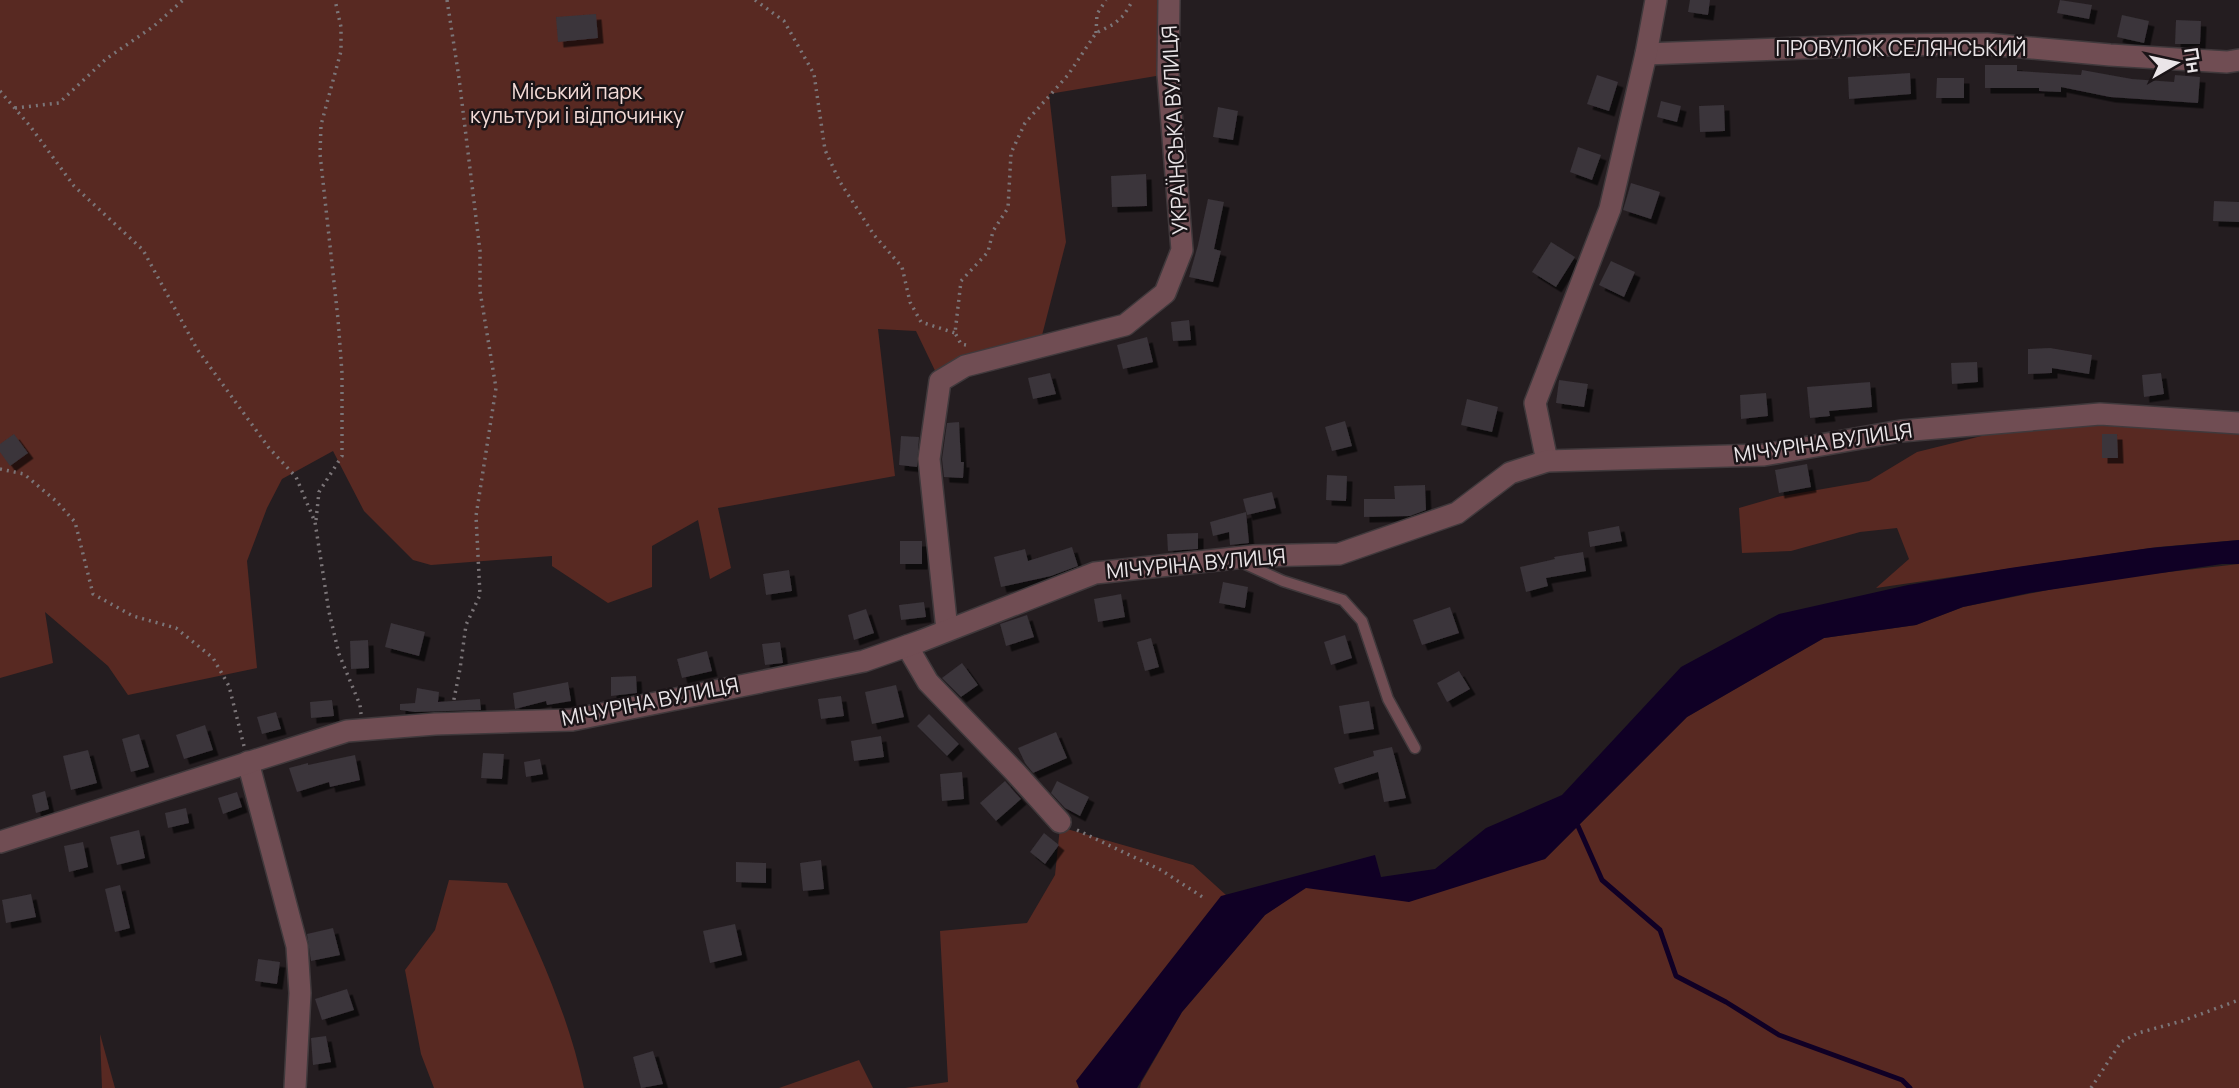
<svg xmlns="http://www.w3.org/2000/svg" width="2239" height="1088" font-family="Manrope,sans-serif">
<style>
.green{fill:#582922}
.water{fill:#100025}
.lines{fill:none;stroke-linecap:round;stroke-linejoin:round}
.stream{stroke:#100025;stroke-width:5}
.building{fill:#3a343a;filter:url(#shadow)}
.lane-casing{stroke:#40393c;stroke-width:13}
.street-casing{stroke:#40393c;stroke-width:24}
.path{stroke:#7b7578;stroke-width:3.5;stroke-dasharray:2 5;stroke-linecap:butt}
.lane{stroke:#704d53;stroke-width:10}
.street{stroke:#704d53;stroke-width:21}
.labels{text-anchor:middle;stroke-width:5;stroke-linejoin:round;paint-order:stroke}
.street-label{font-size:21px;fill:#eae5e8;stroke:#1a1417}
.park-label{font-size:21px;fill:#f4dcd8;stroke:#1a1417}
</style>
<defs>
<filter id="shadow"><feDropShadow dx="5.5" dy="5.5" stdDeviation="0" flood-color="#0009"/></filter>
</defs>
<rect width="100%" height="100%" fill="#241d20"/>
<g class="green">
<path d="M 0,0 L 1169,0 L 1168,74 L 1049,94 L 1066,242 L 1039,347 L 940,381 L 916,331 L 878,329 L 895,476 L 718,508 L 731,568 L 710,579 L 698,520 L 652,546 L 652,587 L 608,603 L 552,566 L 552,556 L 431,565 L 413,560 L 364,511 L 333,451 L 282,479 L 267,508 L 247,561 L 257,668 L 128,695 L 108,666 L 45,612 L 53,663 L 0,678 Z"/>
<path d="M 2058,417 L 2239,423 L 2239,540 L 2158,547 L 1876,588 L 1909,559 L 1897,528 L 1860,532 L 1791,551 L 1742,553 L 1739,508 L 1777,497 L 1869,481 L 1917,452 Z"/>
<path d="M 2239,564 L 2239,1088 L 1140,1088 L 1141,1083 L 1182,1012 L 1265,915 L 1308,885 L 1348,893 L 1545,859 L 1687,717 L 1824,638 L 1916,625 L 1963,607 L 2053,589 L 2142,575 Z"/>
<path d="M 1060,827 L 1193,865 L 1226,895 L 1077,1081 L 1079,1088 L 905,1088 L 948,1082 L 940,931 L 1027,923 L 1055,875 Z"/>
<path d="M 449,880 L 507,883 C 538,949 569,1016 584,1088 L 434,1088 L 421,1054 L 405,970 L 435,930 Z"/>
<path d="M 100,1034 L 115,1088 L 102,1088 Z"/>
<path d="M 859,1060 L 873,1088 L 779,1088 Z"/>
</g>
<path class="water" d="M 2239,540 L 2239,564 L 2222,564 L 2029,593 L 1963,607 L 1916,625 L 1824,638 L 1687,717 L 1545,859 L 1409,902 L 1306,888 L 1265,915 L 1182,1012 L 1137,1088 L 1079,1088 L 1076,1081 L 1221,896 L 1375,855 L 1381,877 L 1435,869 L 1486,828 L 1562,795 L 1681,667 L 1779,614 L 1908,585 L 2010,568 L 2150,548 Z"/>
<g class="lines">
<path class="stream" d="M 1578,826 L 1602,880 L 1660,930 L 1676,976 L 1726,1002 L 1779,1035 L 1902,1080 L 1910,1088"/>
</g>
<g class="building">
<path d="M 1690,0 L 1710,0 L 1708,15 L 1688,12 Z"/>
<path d="M 2060,0 L 2092,5 L 2089,19 L 2057,13 Z"/>
<path d="M 596,14 L 598,38 L 558,42 L 556,17 Z"/>
<path d="M 2122,15 L 2149,21 L 2144,43 L 2117,37 Z"/>
<path d="M 2176,20 L 2201,21 L 2200,44 L 2175,44 Z"/>
<path d="M 1985,65 L 2017,65 L 2017,71 L 2081,75 L 2082,70 L 2132,79 L 2174,82 L 2175,75 L 2200,77 L 2198,103 L 2110,97 L 2061,87 L 2061,92 L 2039,91 L 2039,88 L 1985,88 Z"/>
<path d="M 1910,73 L 1911,94 L 1849,99 L 1848,77 Z"/>
<path d="M 1597,75 L 1618,82 L 1609,111 L 1587,104 Z"/>
<path d="M 1937,78 L 1964,78 L 1964,98 L 1936,98 Z"/>
<path d="M 1661,101 L 1681,106 L 1677,122 L 1657,117 Z"/>
<path d="M 1724,105 L 1725,131 L 1700,132 L 1699,106 Z"/>
<path d="M 1218,107 L 1238,111 L 1233,140 L 1213,137 Z"/>
<path d="M 1578,147 L 1601,155 L 1592,180 L 1570,172 Z"/>
<path d="M 1146,174 L 1147,206 L 1112,207 L 1111,176 Z"/>
<path d="M 1631,183 L 1660,192 L 1651,219 L 1623,210 Z"/>
<path d="M 1208,199 L 1224,202 L 1214,249 L 1221,251 L 1213,282 L 1189,277 L 1198,245 Z"/>
<path d="M 2214,201 L 2239,202 L 2239,222 L 2213,221 Z"/>
<path d="M 1551,242 L 1575,257 L 1556,287 L 1532,272 Z"/>
<path d="M 1611,261 L 1635,272 L 1624,297 L 1599,285 Z"/>
<path d="M 1189,320 L 1191,340 L 1173,341 L 1171,322 Z"/>
<path d="M 1147,337 L 1153,362 L 1123,369 L 1117,345 Z"/>
<path d="M 2050,348 L 2092,355 L 2089,374 L 2052,368 L 2052,373 L 2028,374 L 2028,349 Z"/>
<path d="M 1977,362 L 1978,382 L 1952,384 L 1951,363 Z"/>
<path d="M 1050,373 L 1056,394 L 1033,399 L 1028,378 Z"/>
<path d="M 2161,373 L 2164,394 L 2144,397 L 2142,375 Z"/>
<path d="M 1559,380 L 1588,384 L 1584,407 L 1556,403 Z"/>
<path d="M 1870,382 L 1872,407 L 1829,411 L 1830,416 L 1810,418 L 1807,387 Z"/>
<path d="M 1766,393 L 1768,416 L 1741,419 L 1740,395 Z"/>
<path d="M 1467,399 L 1498,407 L 1492,432 L 1461,425 Z"/>
<path d="M 1345,421 L 1352,446 L 1332,451 L 1325,427 Z"/>
<path d="M 959,422 L 961,462 L 964,462 L 963,478 L 944,477 L 942,459 L 947,423 Z"/>
<path d="M 14,434 L 28,453 L 10,466 L 0,452 L 0,444 Z"/>
<path d="M 2102,434 L 2117,434 L 2118,458 L 2102,458 Z"/>
<path d="M 901,436 L 919,437 L 917,467 L 899,465 Z"/>
<path d="M 1807,464 L 1811,487 L 1779,493 L 1775,470 Z"/>
<path d="M 1327,475 L 1347,476 L 1346,501 L 1326,500 Z"/>
<path d="M 1425,485 L 1426,510 L 1410,516 L 1364,517 L 1364,499 L 1395,499 L 1394,486 Z"/>
<path d="M 1272,492 L 1276,508 L 1247,515 L 1243,499 Z"/>
<path d="M 1246,512 L 1249,543 L 1230,545 L 1229,532 L 1213,536 L 1210,522 Z"/>
<path d="M 1619,526 L 1622,541 L 1590,547 L 1588,532 Z"/>
<path d="M 1198,533 L 1198,549 L 1168,551 L 1167,534 Z"/>
<rect x="900" y="541" width="22" height="23"/>
<path d="M 1072,547 L 1078,566 L 1051,576 L 1001,587 L 994,557 L 1025,549 L 1028,561 Z"/>
<path d="M 1583,552 L 1586,571 L 1546,578 L 1548,586 L 1526,592 L 1520,567 L 1555,559 L 1554,557 Z"/>
<path d="M 789,570 L 792,591 L 766,595 L 763,574 Z"/>
<path d="M 1223,582 L 1248,587 L 1245,608 L 1219,603 Z"/>
<path d="M 1121,594 L 1125,617 L 1098,622 L 1094,599 Z"/>
<path d="M 924,602 L 926,617 L 901,620 L 899,605 Z"/>
<path d="M 1450,607 L 1459,633 L 1422,645 L 1413,620 Z"/>
<path d="M 866,609 L 874,633 L 854,640 L 848,615 Z"/>
<path d="M 1027,615 L 1034,637 L 1006,646 L 1000,624 Z"/>
<path d="M 391,623 L 425,632 L 419,656 L 385,647 Z"/>
<path d="M 1345,635 L 1352,658 L 1331,665 L 1324,642 Z"/>
<path d="M 1151,638 L 1159,667 L 1145,671 L 1137,642 Z"/>
<path d="M 368,640 L 369,668 L 351,669 L 350,641 Z"/>
<path d="M 780,642 L 783,663 L 765,665 L 762,644 Z"/>
<path d="M 707,651 L 712,671 L 682,678 L 677,659 Z"/>
<path d="M 962,663 L 978,685 L 961,697 L 942,678 Z"/>
<path d="M 1459,671 L 1470,689 L 1447,702 L 1437,683 Z"/>
<path d="M 636,676 L 637,693 L 611,696 L 611,677 Z"/>
<path d="M 568,682 L 571,701 L 547,705 L 546,701 L 515,709 L 513,693 Z"/>
<path d="M 896,685 L 904,717 L 872,724 L 865,692 Z"/>
<path d="M 417,688 L 439,692 L 438,702 L 480,699 L 481,710 L 415,712 L 400,710 L 400,704 L 415,703 Z"/>
<path d="M 841,696 L 844,716 L 821,719 L 818,699 Z"/>
<path d="M 332,700 L 334,716 L 311,718 L 310,702 Z"/>
<path d="M 1369,701 L 1374,729 L 1344,734 L 1339,706 Z"/>
<path d="M 276,712 L 281,729 L 262,734 L 257,717 Z"/>
<path d="M 929,714 L 959,744 L 947,756 L 917,726 Z"/>
<path d="M 205,725 L 213,750 L 184,759 L 176,735 Z"/>
<path d="M 1056,732 L 1067,758 L 1033,773 L 1025,763 L 1018,748 Z"/>
<path d="M 139,734 L 149,767 L 131,772 L 122,739 Z"/>
<path d="M 881,736 L 884,757 L 854,761 L 851,741 Z"/>
<path d="M 1392,747 L 1406,798 L 1384,802 L 1378,772 L 1339,784 L 1334,768 L 1374,756 L 1373,751 Z"/>
<path d="M 88,750 L 97,783 L 71,790 L 63,756 Z"/>
<path d="M 483,753 L 504,754 L 502,779 L 481,778 Z"/>
<path d="M 355,755 L 360,780 L 330,787 L 329,782 L 297,792 L 289,768 L 308,763 L 308,765 Z"/>
<path d="M 540,759 L 543,774 L 526,777 L 524,762 Z"/>
<path d="M 962,772 L 964,799 L 942,801 L 940,774 Z"/>
<path d="M 1005,781 L 1021,799 L 996,821 L 980,803 Z"/>
<path d="M 1057,781 L 1089,797 L 1080,816 L 1065,808 L 1051,793 Z"/>
<path d="M 45,791 L 49,809 L 36,813 L 32,795 Z"/>
<path d="M 237,792 L 242,807 L 223,814 L 218,798 Z"/>
<path d="M 186,808 L 189,823 L 168,828 L 165,813 Z"/>
<path d="M 139,830 L 145,858 L 117,865 L 110,837 Z"/>
<path d="M 1044,833 L 1059,845 L 1045,864 L 1030,852 Z"/>
<path d="M 83,842 L 88,867 L 69,872 L 64,846 Z"/>
<path d="M 821,860 L 824,889 L 803,891 L 800,863 Z"/>
<path d="M 736,862 L 766,863 L 766,883 L 736,882 Z"/>
<path d="M 120,885 L 130,928 L 115,932 L 105,889 Z"/>
<path d="M 31,894 L 36,917 L 6,923 L 2,900 Z"/>
<path d="M 735,924 L 742,955 L 710,963 L 703,931 Z"/>
<path d="M 333,928 L 340,955 L 311,961 L 307,934 Z"/>
<path d="M 258,959 L 280,962 L 277,984 L 255,981 Z"/>
<path d="M 347,989 L 354,1010 L 322,1020 L 315,999 Z"/>
<path d="M 326,1036 L 331,1062 L 313,1065 L 311,1038 Z"/>
<path d="M 653,1051 L 663,1084 L 641,1088 L 633,1057 Z"/>
</g>
<g class="lines">
<g class="lane-casing">
<path id="lane" d="M 1241,562 L 1283,581 L 1343,600 L 1362,621 L 1388,699 L 1415,748"/>
</g>
<g class="street-casing">
<g id="street">
<path d="M 1646,54 L 1882,45 L 1987,44 L 2110,55 L 2227,62 L 2239,60"/>
<path d="M 1547,461 L 1535,403 L 1610,209 L 1646,54 L 1656,0"/>
<path d="M 947,630 L 929,459 L 940,381 L 965,366 L 1125,325 L 1165,293 L 1182,250 L 1168,74 L 1169,0"/>
<path d="M 907,646 L 928,682 L 1015,772 L 1060,822"/>
<path d="M 248,762 L 297,946 L 300,993 L 295,1088"/>
<path d="M 0,842 L 347,731 L 435,724 L 572,720 L 864,661 L 921,641 L 1095,573 L 1254,556 L 1339,554 L 1457,513 L 1510,473 L 1547,461 L 1764,455 L 1901,431 L 2100,414 L 2239,423"/>
</g>
</g>
<g class="path">
<path d="M 447,0 L 459,78 L 480,251 L 480,291 L 496,388 L 476,516 L 480,595 L 466,625 L 460,669 L 453,704"/>
<path d="M 755,0 L 784,21 L 814,74 L 825,150 L 840,182 L 874,235 L 902,267 L 910,302 L 921,322 L 955,333"/>
<path d="M 1096,33 L 1097,14 L 1106,0"/>
<path d="M 0,91 L 30,126 L 74,186 L 143,250 L 197,349 L 269,448 L 296,477 L 315,522 L 329,612 L 339,654 L 360,705 L 361,714"/>
<path d="M 15,108 L 59,103 L 106,59 L 154,26 L 183,0"/>
<path d="M 966,345 L 961,344 L 955,333 L 961,281 L 988,252 L 993,231 L 1008,208 L 1011,153 L 1025,123 L 1068,75 L 1096,33 L 1114,24 L 1124,15 L 1133,0"/>
<path d="M 0,469 L 24,474 L 56,501 L 75,522 L 93,594 L 133,616 L 176,628 L 213,658 L 229,686 L 244,746"/>
<path d="M 316,520 L 319,492 L 342,456 L 342,373 L 338,319 L 320,154 L 321,125 L 341,51 L 341,27 L 335,0"/>
<path d="M 1077,830 L 1161,870 L 1204,898"/>
<path d="M 2091,1088 L 2121,1042 L 2138,1033 L 2182,1021 L 2239,1000"/>
</g>
<use href="#lane" class="lane"/>
<use href="#street" class="street"/>
</g>
<g class="labels">
<g class="street-label">
<text x="1901" y="56">ПРОВУЛОК СЕЛЯНСЬКИЙ</text>
<text transform="translate(1175 130) rotate(-93)" y="7">УКРАЇНСЬКА ВУЛИЦЯ</text>
<text transform="translate(1823 443) rotate(-8)" y="7">МІЧУРІНА ВУЛИЦЯ</text>
<text transform="translate(1196 564) rotate(-5)" y="7">МІЧУРІНА ВУЛИЦЯ</text>
<text transform="translate(650 702) rotate(-11)" y="7">МІЧУРІНА ВУЛИЦЯ</text>
</g>
<g class="park-label">
<text x="577" y="99">Міський парк<tspan x="577" dy="24">культури і відпочинку</tspan></text>
</g>
</g>
<g transform="translate(2176 63) rotate(81)" stroke="#1a1417" stroke-width="5" paint-order="stroke">
<path d="M0-5L12 26L0 18L-12 26Z" fill="#eae5e8"/>
<text y="-10" font-size="19" font-weight="bold" text-anchor="middle" fill="#eae5e8">Пн</text>
</g>
</svg>
